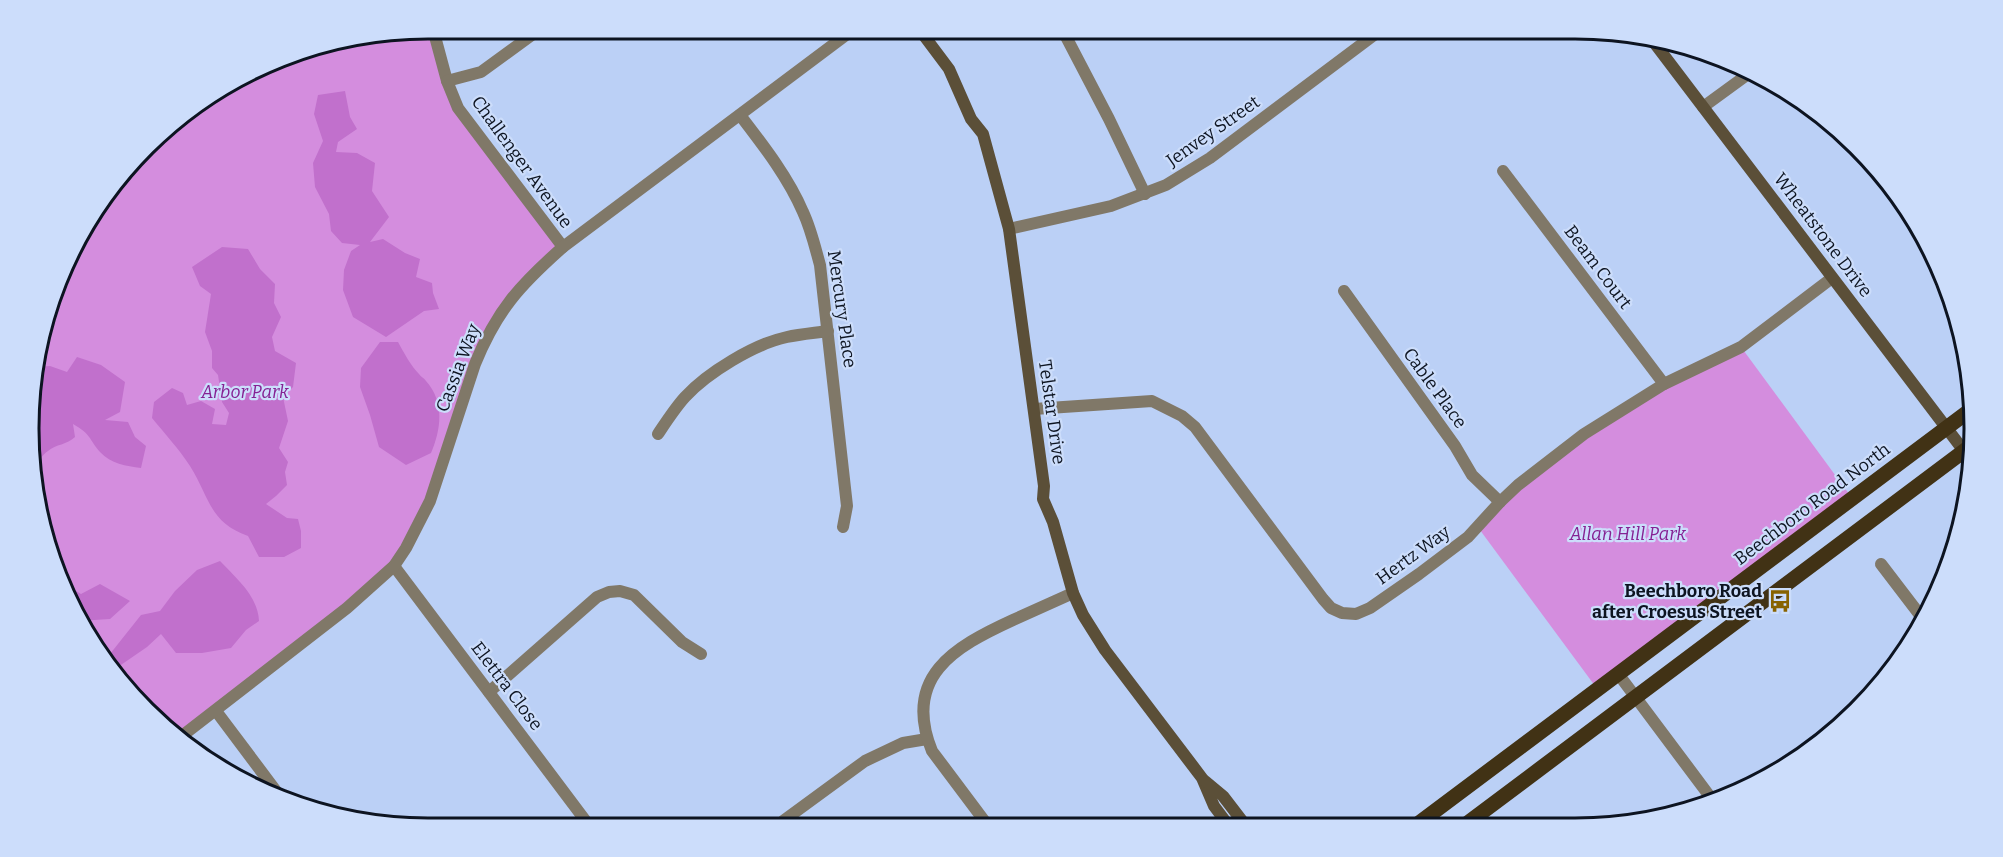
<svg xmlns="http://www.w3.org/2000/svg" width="2003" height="857" font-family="Bitter,serif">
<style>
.green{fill:#d48dde}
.forest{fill:#c170cc}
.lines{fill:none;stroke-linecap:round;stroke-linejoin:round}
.street{stroke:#807868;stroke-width:12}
.secondary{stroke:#5b4f38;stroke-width:12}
.primary{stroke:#413215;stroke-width:15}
.labels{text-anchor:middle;stroke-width:4.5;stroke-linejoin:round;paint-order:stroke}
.street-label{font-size:18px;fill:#0d1421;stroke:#ccddfb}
.park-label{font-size:18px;font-style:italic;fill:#852193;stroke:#ccddfb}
.poi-label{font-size:18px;font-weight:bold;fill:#0d1421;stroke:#ccddfb;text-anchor:end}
.rim{fill:none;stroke:#0d1421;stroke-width:3}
</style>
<rect width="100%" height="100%" fill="#bbd0f6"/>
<g class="green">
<path d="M 428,29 L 458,108 L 563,247 L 494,323 L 430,501 L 394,566 L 178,739 L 165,729 L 82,628 L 50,557 L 32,481 L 36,351 L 82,229 L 165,128 L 229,82 L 300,50 Z"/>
<path d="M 1741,347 L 1852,498 L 1598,690 L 1477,526 L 1584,434 Z"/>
</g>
<g class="forest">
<path d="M 345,91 L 350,117 L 357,129 L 338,142 L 336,152 L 357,153 L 375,163 L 372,191 L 389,217 L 370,242 L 383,239 L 405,253 L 420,259 L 416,277 L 432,283 L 433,293 L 439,309 L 424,311 L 386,337 L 353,317 L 343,290 L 344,270 L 351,251 L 360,245 L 342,243 L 331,231 L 329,214 L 315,187 L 313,163 L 323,141 L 314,114 L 318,95 Z"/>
<path d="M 222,247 L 248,249 L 260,269 L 275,284 L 274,303 L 281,317 L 272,337 L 275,351 L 296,363 L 293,387 L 283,397 L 288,421 L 279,448 L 288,462 L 285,472 L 287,485 L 276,496 L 266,504 L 287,518 L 298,519 L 301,531 L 301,548 L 284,557 L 259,557 L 248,536 C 209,522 210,498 190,466 C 179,449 165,434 152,418 L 154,402 L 172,388 L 183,393 L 187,405 L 201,401 L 215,409 L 212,424 L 226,425 L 229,413 L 222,402 L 218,375 L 212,368 L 212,351 L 205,332 L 211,294 L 200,286 L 192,267 Z"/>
<path d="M 380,342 L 398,342 C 404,353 411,366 419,374 C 421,377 424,378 426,381 C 445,402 441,430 431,453 L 406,465 L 379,447 L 370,415 L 360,387 L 361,368 Z"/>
<path d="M 77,357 L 101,365 L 125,382 L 120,412 L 105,420 L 128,422 L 135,437 L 146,446 L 141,468 C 126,466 111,464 100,452 C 88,438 92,435 73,424 L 75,437 C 67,445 56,444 48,451 C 42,455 40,461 33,464 L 36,367 L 50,366 L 67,372 Z"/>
<path d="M 220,561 C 236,578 258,596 259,621 L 246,630 L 231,648 L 202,653 L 176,653 L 161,634 L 147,647 L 115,669 L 102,653 L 110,654 L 141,615 L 160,611 L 175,591 L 197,570 Z"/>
<path d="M 100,584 L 130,601 L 110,619 L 79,621 L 63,587 L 69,587 L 81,594 Z"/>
</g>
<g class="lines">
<g class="street">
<path d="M 433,29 L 447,81 L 458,108 L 563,247"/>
<path d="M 1062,29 L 1109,119 L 1145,194"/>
<path d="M 447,81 L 481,72 L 540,29"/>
<path d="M 1703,107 L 1751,72"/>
<path d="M 740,115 C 763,145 788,177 803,212 C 811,229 815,247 820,265 L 847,506 L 843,527"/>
<path d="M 1503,171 L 1664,384"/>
<path d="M 1009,229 L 1111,206 L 1166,185 L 1210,158 L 1382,29"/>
<path d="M 1344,291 L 1455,446 L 1472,475 L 1500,502"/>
<path d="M 1034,409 L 1152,401 L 1182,416 L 1195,427 L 1323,599 L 1331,608 L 1342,613 L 1356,614 L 1370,608 L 1419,574 L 1468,537 L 1500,502 L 1518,485 L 1584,434 L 1664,384 L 1741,347 L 1832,278"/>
<path d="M 658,434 C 666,422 675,408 685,397 C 707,373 754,344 787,337 C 800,334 814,333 828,331"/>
<path d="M 1881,564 L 1923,619"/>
<path d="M 394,566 L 591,828"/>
<path d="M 1619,675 L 1714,802"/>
<path d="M 489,692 L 597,597 L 609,592 L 620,591 L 634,595 L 682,642 L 701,654"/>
<path d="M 216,711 L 282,799"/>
<path d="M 178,739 L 347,608 L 394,566 L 406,548 L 430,501 L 475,364 C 497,310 520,285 563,247 L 854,29"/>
<path d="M 783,821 L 865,761 L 903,743 L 927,739"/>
<path d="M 989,827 L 932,751 C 902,677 954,647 1013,620 C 1033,611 1053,602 1073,593"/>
</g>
<g class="secondary">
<path d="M 919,29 L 949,69 L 971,119 L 983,134 L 1009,229 L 1044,486 L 1043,499 L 1053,522 L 1073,593 L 1083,615 L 1105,650 L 1202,778 L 1214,806 L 1229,826"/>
<path d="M 1653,41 L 1964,451"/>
<path d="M 1205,781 L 1223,796 L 1246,826"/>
</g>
<g class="primary">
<path d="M 1465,825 L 1972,445"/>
<path d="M 1415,826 L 1973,408"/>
</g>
</g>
<defs>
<g id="bus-bare" transform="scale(1.8)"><path d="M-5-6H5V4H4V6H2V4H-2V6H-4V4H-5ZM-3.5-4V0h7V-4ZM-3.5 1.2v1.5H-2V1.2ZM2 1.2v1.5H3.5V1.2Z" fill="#876200" stroke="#ccddfb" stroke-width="2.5" paint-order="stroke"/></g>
</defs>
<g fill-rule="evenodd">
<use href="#bus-bare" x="1780" y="601"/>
</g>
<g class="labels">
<g class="street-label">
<text transform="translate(1213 131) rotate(-35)" y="6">Jenvey Street</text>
<text transform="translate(522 162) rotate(54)" y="6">Challenger Avenue</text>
<text transform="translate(1823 235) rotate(53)" y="6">Wheatstone Drive</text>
<text transform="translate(1598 267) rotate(53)" y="6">Beam Court</text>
<text transform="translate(842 309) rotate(82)" y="6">Mercury Place</text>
<text transform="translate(458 368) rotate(-69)" y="6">Cassia Way</text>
<text transform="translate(1435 388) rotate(54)" y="6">Cable Place</text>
<text transform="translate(1052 412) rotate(82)" y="6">Telstar Drive</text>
<text transform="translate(1812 504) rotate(-37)" y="6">Beechboro Road North</text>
<text transform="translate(1413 555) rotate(-36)" y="6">Hertz Way</text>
<text transform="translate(507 686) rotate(53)" y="6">Elettra Close</text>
</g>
<g class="park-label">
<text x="245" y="398">Arbor Park</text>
<text x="1628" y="540">Allan Hill Park</text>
</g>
<g class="poi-label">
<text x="1762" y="597">Beechboro Road<tspan x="1762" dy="21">after Croesus Street</tspan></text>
</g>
</g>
<path d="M0 0H2003V857H0ZM428 39H1575A389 389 0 0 1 1964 428V429A389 389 0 0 1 1575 818H428A389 389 0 0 1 39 429V428A389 389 0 0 1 428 39Z" fill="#ccddfb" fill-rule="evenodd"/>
<path class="rim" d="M428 39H1575A389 389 0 0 1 1964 428V429A389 389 0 0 1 1575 818H428A389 389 0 0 1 39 429V428A389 389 0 0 1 428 39Z"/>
</svg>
